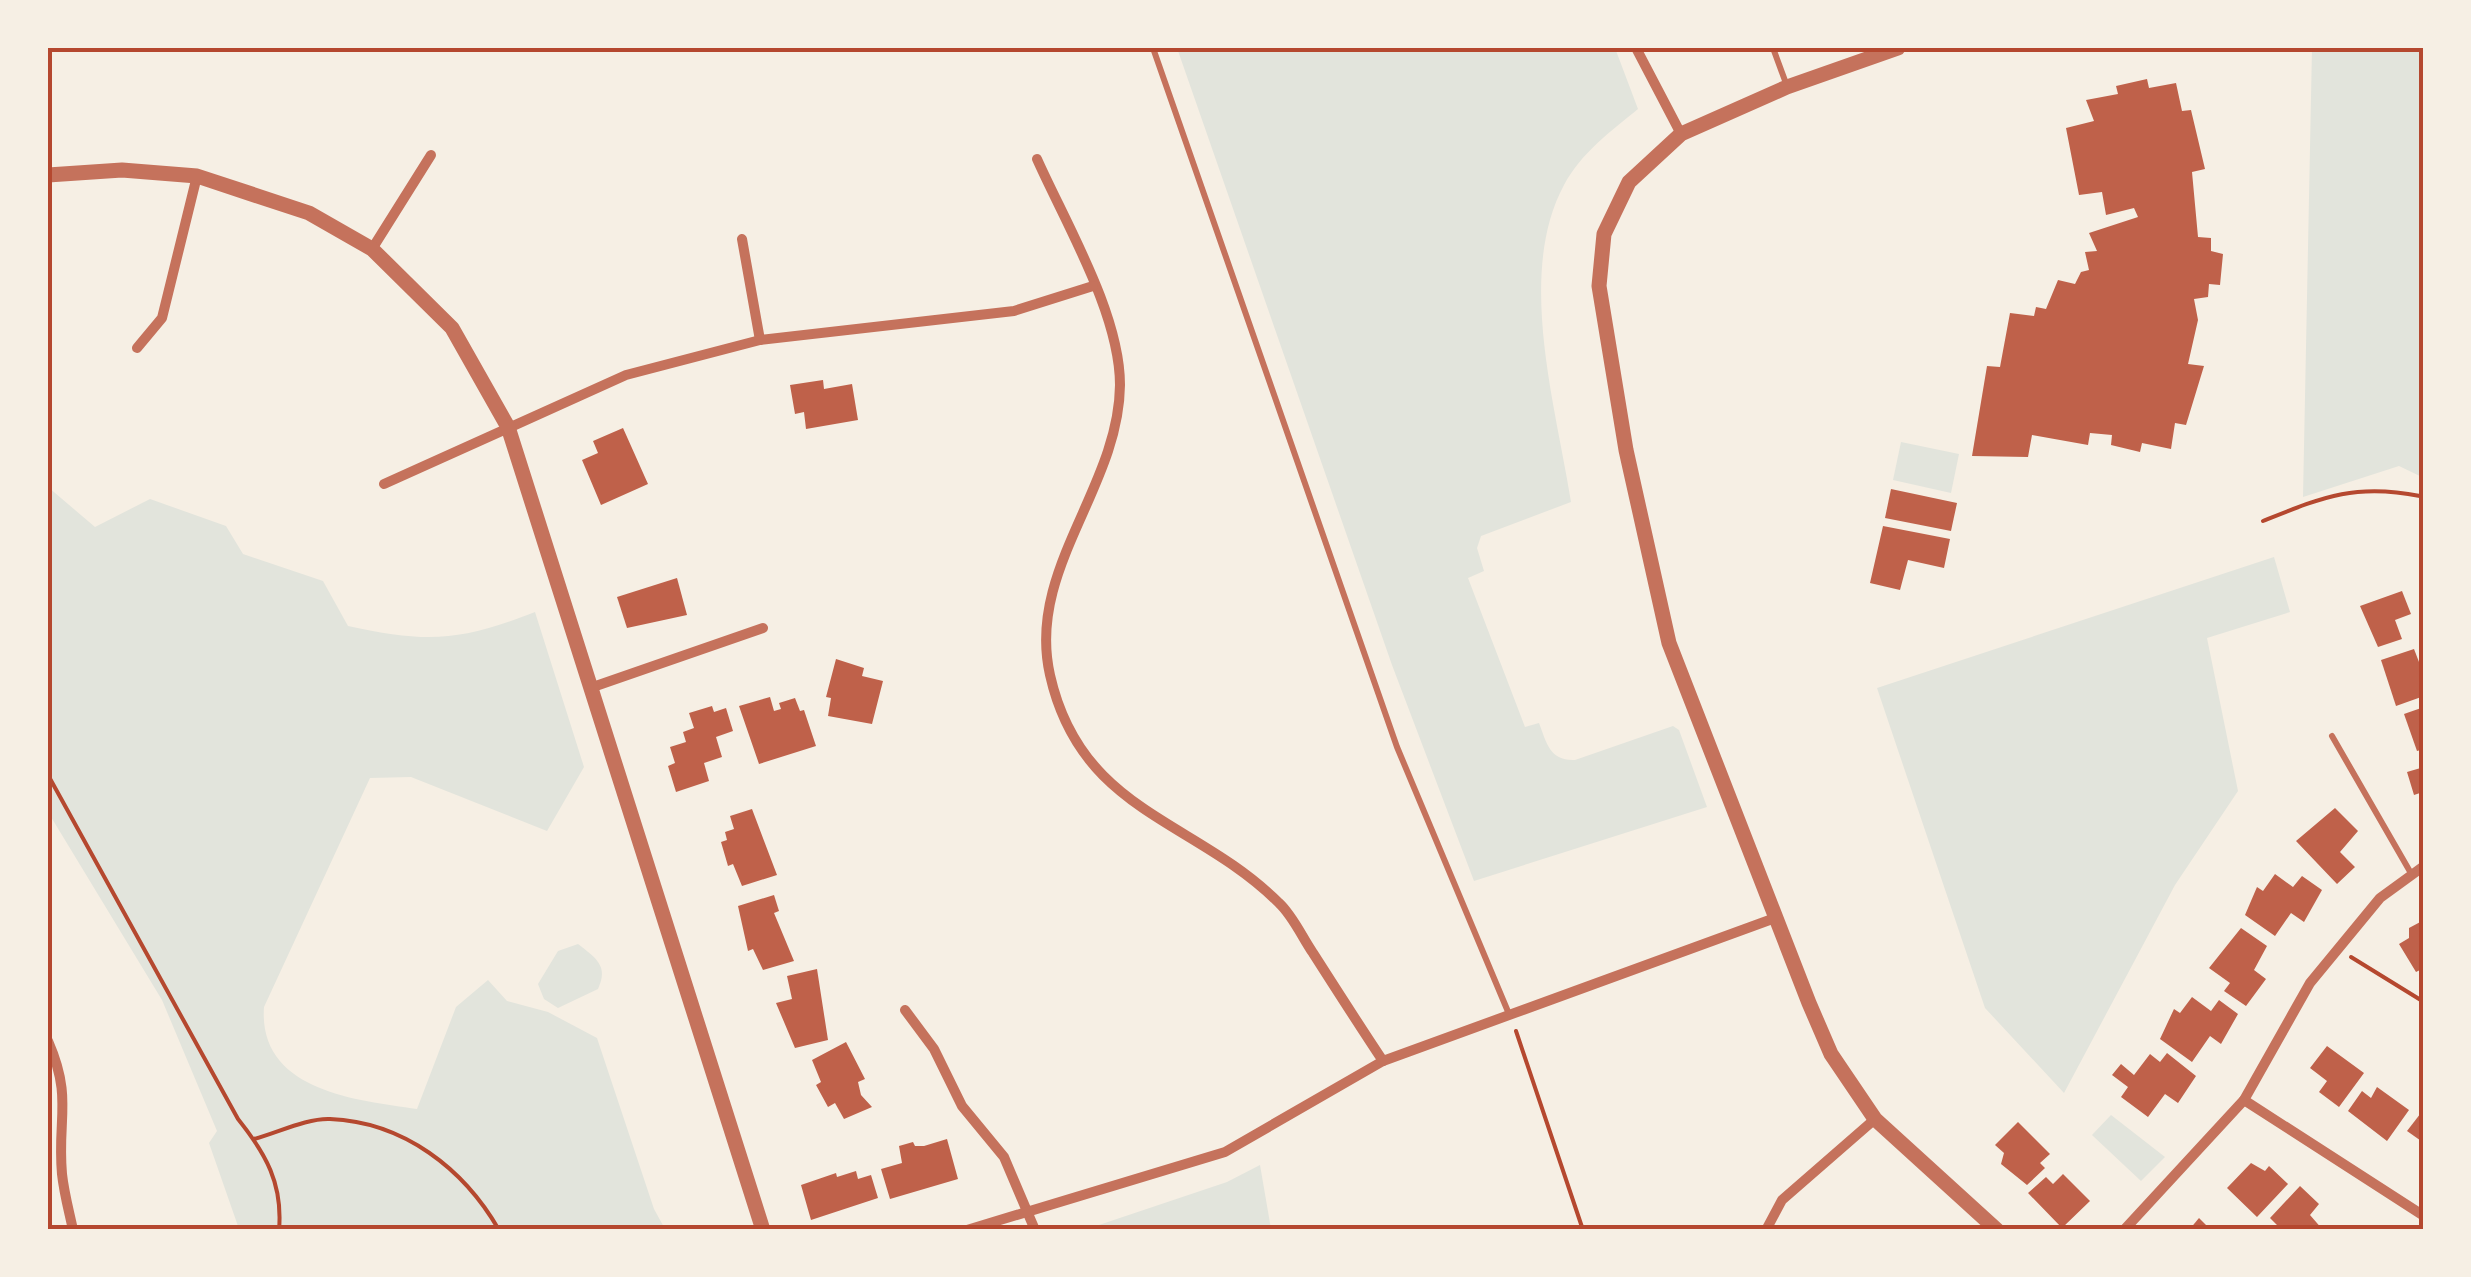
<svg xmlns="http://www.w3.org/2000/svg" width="2471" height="1277" font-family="Spectral,serif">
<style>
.green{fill:#e2e4dc}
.building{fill:#bf614a}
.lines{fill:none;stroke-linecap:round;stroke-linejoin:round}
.path{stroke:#b5482f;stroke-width:4}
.service{stroke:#c5725c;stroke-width:6}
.minor{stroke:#c5725c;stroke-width:10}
.tertiary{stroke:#c5725c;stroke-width:15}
.neatline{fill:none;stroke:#b5482f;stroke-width:4}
</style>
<rect width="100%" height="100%" fill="#f6efe4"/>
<g class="green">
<path d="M 1177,48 L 1615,48 L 1638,109 C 1611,131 1581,153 1564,185 C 1516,274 1556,406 1571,502 L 1481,536 L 1477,548 L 1484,571 L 1468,578 L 1525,727 L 1539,723 C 1547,744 1550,761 1575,760 L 1673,726 L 1679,730 L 1707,807 L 1474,881 L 1392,665 Z"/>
<path d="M 2312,48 L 2423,48 L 2424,478 L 2399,466 L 2303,497 Z"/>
<path d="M 1901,442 L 1959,454 L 1951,493 L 1893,480 Z"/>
<path d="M 48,487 L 95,527 L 150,499 L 226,526 L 243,554 L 323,581 L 348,626 C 427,643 459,642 535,612 L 584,767 L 547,831 L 411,777 L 370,778 L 264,1007 C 258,1090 354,1100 417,1109 L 456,1007 L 488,980 L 507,1001 L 548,1012 L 597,1038 L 654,1209 L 665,1229 L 239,1229 L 209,1143 L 217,1131 L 162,1000 L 48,812 Z"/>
<path d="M 2274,557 L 2290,612 L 2207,638 L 2238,791 L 2175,885 L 2064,1093 L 1985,1008 L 1877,688 Z"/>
<path d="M 578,944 C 596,958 609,966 598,989 L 558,1008 L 544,999 L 538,984 L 558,951 Z"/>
<path d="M 2111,1115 L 2165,1157 L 2141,1181 L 2092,1135 Z"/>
<path d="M 1260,1165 L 1271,1229 L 1087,1229 L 1227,1182 Z"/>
</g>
<g class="building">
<path d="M 2147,79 L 2149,88 L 2176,83 L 2182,111 L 2191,110 L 2205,169 L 2192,172 L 2198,237 L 2211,238 L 2211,251 L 2223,254 L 2220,285 L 2209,284 L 2208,297 L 2194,299 L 2198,320 L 2188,364 L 2204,366 L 2186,425 L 2175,423 L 2171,449 L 2142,443 L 2140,452 L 2111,445 L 2112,435 L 2090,433 L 2088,445 L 2032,435 L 2028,457 L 1972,456 L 1987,366 L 2000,367 L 2010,313 L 2034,316 L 2036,307 L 2046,309 L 2058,280 L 2075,284 L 2081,272 L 2089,270 L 2085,252 L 2097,251 L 2089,233 L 2138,217 L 2134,208 L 2106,215 L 2102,192 L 2079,195 L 2066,128 L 2094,121 L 2086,100 L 2118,94 L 2116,86 Z"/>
<path d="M 823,380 L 824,389 L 852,384 L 858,420 L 806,429 L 804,412 L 795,414 L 790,385 Z"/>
<path d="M 623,428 L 648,484 L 601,505 L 582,460 L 598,453 L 593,441 Z"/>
<path d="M 1891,489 L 1957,503 L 1951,531 L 1885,518 Z"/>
<path d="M 1883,526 L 1950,539 L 1944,568 L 1908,560 L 1900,590 L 1870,583 Z"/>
<path d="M 677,578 L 687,615 L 627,628 L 617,597 Z"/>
<path d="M 2402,591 L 2411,614 L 2395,620 L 2402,639 L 2378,647 L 2360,606 Z"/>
<path d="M 2414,649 L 2424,675 L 2424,696 L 2396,706 L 2381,660 Z"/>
<path d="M 836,659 L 864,668 L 862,676 L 883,681 L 872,724 L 828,716 L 831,698 L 826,697 Z"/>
<path d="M 770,697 L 774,711 L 781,709 L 779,703 L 795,698 L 800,711 L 804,710 L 816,746 L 759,764 L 739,706 Z"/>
<path d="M 712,706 L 714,712 L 726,708 L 733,731 L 716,737 L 722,757 L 704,763 L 709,781 L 676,792 L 668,766 L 675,763 L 670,747 L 686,742 L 683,732 L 694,728 L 689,713 Z"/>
<path d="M 2424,707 L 2424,749 L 2417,751 L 2404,714 Z"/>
<path d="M 2424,767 L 2424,802 L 2423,802 L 2420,793 L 2414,795 L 2407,772 Z"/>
<path d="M 2335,808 L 2358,831 L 2340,852 L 2355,867 L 2337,884 L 2296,841 Z"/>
<path d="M 752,809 L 777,875 L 742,886 L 733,864 L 728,866 L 721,842 L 727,840 L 725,832 L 734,829 L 730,816 Z"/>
<path d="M 2275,874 L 2293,887 L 2302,876 L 2322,890 L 2304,922 L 2291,913 L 2275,936 L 2245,915 L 2257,887 L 2263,891 Z"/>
<path d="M 774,895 L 779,911 L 774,913 L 794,961 L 763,970 L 753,949 L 748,951 L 738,906 Z"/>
<path d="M 2424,920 L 2424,968 L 2416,972 L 2399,944 L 2409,938 L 2409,928 Z"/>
<path d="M 2241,928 L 2267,946 L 2254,970 L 2266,979 L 2246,1006 L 2224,991 L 2230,983 L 2209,968 Z"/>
<path d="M 817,969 L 828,1040 L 795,1048 L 776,1003 L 792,999 L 787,976 Z"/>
<path d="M 2192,997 L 2211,1011 L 2219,1000 L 2238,1014 L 2221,1044 L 2210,1036 L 2192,1062 L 2160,1039 L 2174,1009 L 2180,1013 Z"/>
<path d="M 846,1042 L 865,1079 L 858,1082 L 861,1095 L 872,1107 L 844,1119 L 835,1103 L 828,1107 L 816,1085 L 821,1082 L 812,1060 Z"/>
<path d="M 2327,1046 L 2364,1073 L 2339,1107 L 2319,1092 L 2327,1081 L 2310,1068 Z"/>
<path d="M 2167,1053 L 2196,1076 L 2178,1103 L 2165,1094 L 2148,1117 L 2121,1097 L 2128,1087 L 2112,1075 L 2121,1064 L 2134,1075 L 2150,1054 L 2160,1062 Z"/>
<path d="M 2377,1087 L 2409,1110 L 2387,1141 L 2348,1111 L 2362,1091 L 2371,1098 Z"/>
<path d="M 2424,1109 L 2424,1143 L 2407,1131 Z"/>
<path d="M 2018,1122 L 2050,1154 L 2040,1163 L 2045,1168 L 2027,1185 L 2001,1164 L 2004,1153 L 1995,1145 Z"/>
<path d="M 947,1139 L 958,1179 L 890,1199 L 881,1169 L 902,1163 L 899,1146 L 913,1142 L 915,1146 L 924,1146 Z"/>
<path d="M 2251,1163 L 2265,1171 L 2269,1166 L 2288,1184 L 2257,1217 L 2227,1188 Z"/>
<path d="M 856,1171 L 858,1179 L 871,1175 L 878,1198 L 811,1220 L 801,1185 L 836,1173 L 837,1177 Z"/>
<path d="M 2063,1174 L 2090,1201 L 2062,1228 L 2028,1193 L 2046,1177 L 2053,1184 Z"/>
<path d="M 2300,1186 L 2319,1204 L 2310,1215 L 2323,1230 L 2282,1230 L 2270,1218 Z"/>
<path d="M 2199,1218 L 2211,1230 L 2189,1230 Z"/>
</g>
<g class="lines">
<g class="path">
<path d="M 2263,521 C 2323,497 2355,483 2420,496 L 2424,501"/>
<path d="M 48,775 L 238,1119 C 266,1154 283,1184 279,1230"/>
<path d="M 2351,957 L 2424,1002"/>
<path d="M 1516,1031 L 1583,1230"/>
<path d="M 254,1139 C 277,1133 307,1118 330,1119 C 404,1122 464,1169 499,1230"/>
</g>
<g class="service">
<path d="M 1153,48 L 1397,747 L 1509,1014"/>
<path d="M 1773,48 L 1787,86"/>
<path d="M 2332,736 L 2412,875"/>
</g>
<g class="minor">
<path d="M 1636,48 L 1681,134"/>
<path d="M 1037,159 C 1066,224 1120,314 1120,385 C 1119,488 1026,570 1050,675 C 1081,813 1195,819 1279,903 C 1293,916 1302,937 1313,953 C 1336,989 1359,1025 1383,1061"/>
<path d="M 742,239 L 760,340"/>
<path d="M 372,249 L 431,155"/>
<path d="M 137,348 L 162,318 L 197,176"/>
<path d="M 384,484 L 626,375 L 760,340 L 1014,311 L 1093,286"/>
<path d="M 590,688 L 763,628"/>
<path d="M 905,1010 L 934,1049 L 962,1106 L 1004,1157 L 1035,1230"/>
<path d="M 48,1041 C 73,1098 57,1119 62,1174 C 64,1193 69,1211 73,1230"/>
<path d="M 2244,1100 L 2424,1216"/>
<path d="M 967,1230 L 1225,1152 L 1383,1061 L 1775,918"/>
<path d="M 1766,1230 L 1782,1200 L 1875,1119"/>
<path d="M 2124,1230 L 2244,1100 L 2310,983 L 2380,898 L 2424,866"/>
</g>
<g class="tertiary">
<path d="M 1898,48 L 1787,87 L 1681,134 L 1629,182 L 1604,234 L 1599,286 L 1626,450 L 1669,643 L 1809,1003 L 1831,1054 L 1875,1119 L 1997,1230"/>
<path d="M 48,175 L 122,170 L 197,176 L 309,213 L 372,249 L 452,328 L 508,427 L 763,1230"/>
</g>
</g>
<rect width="2471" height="1277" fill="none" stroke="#f6efe4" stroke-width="100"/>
<rect x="50" y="50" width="2371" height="1177" class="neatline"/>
</svg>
